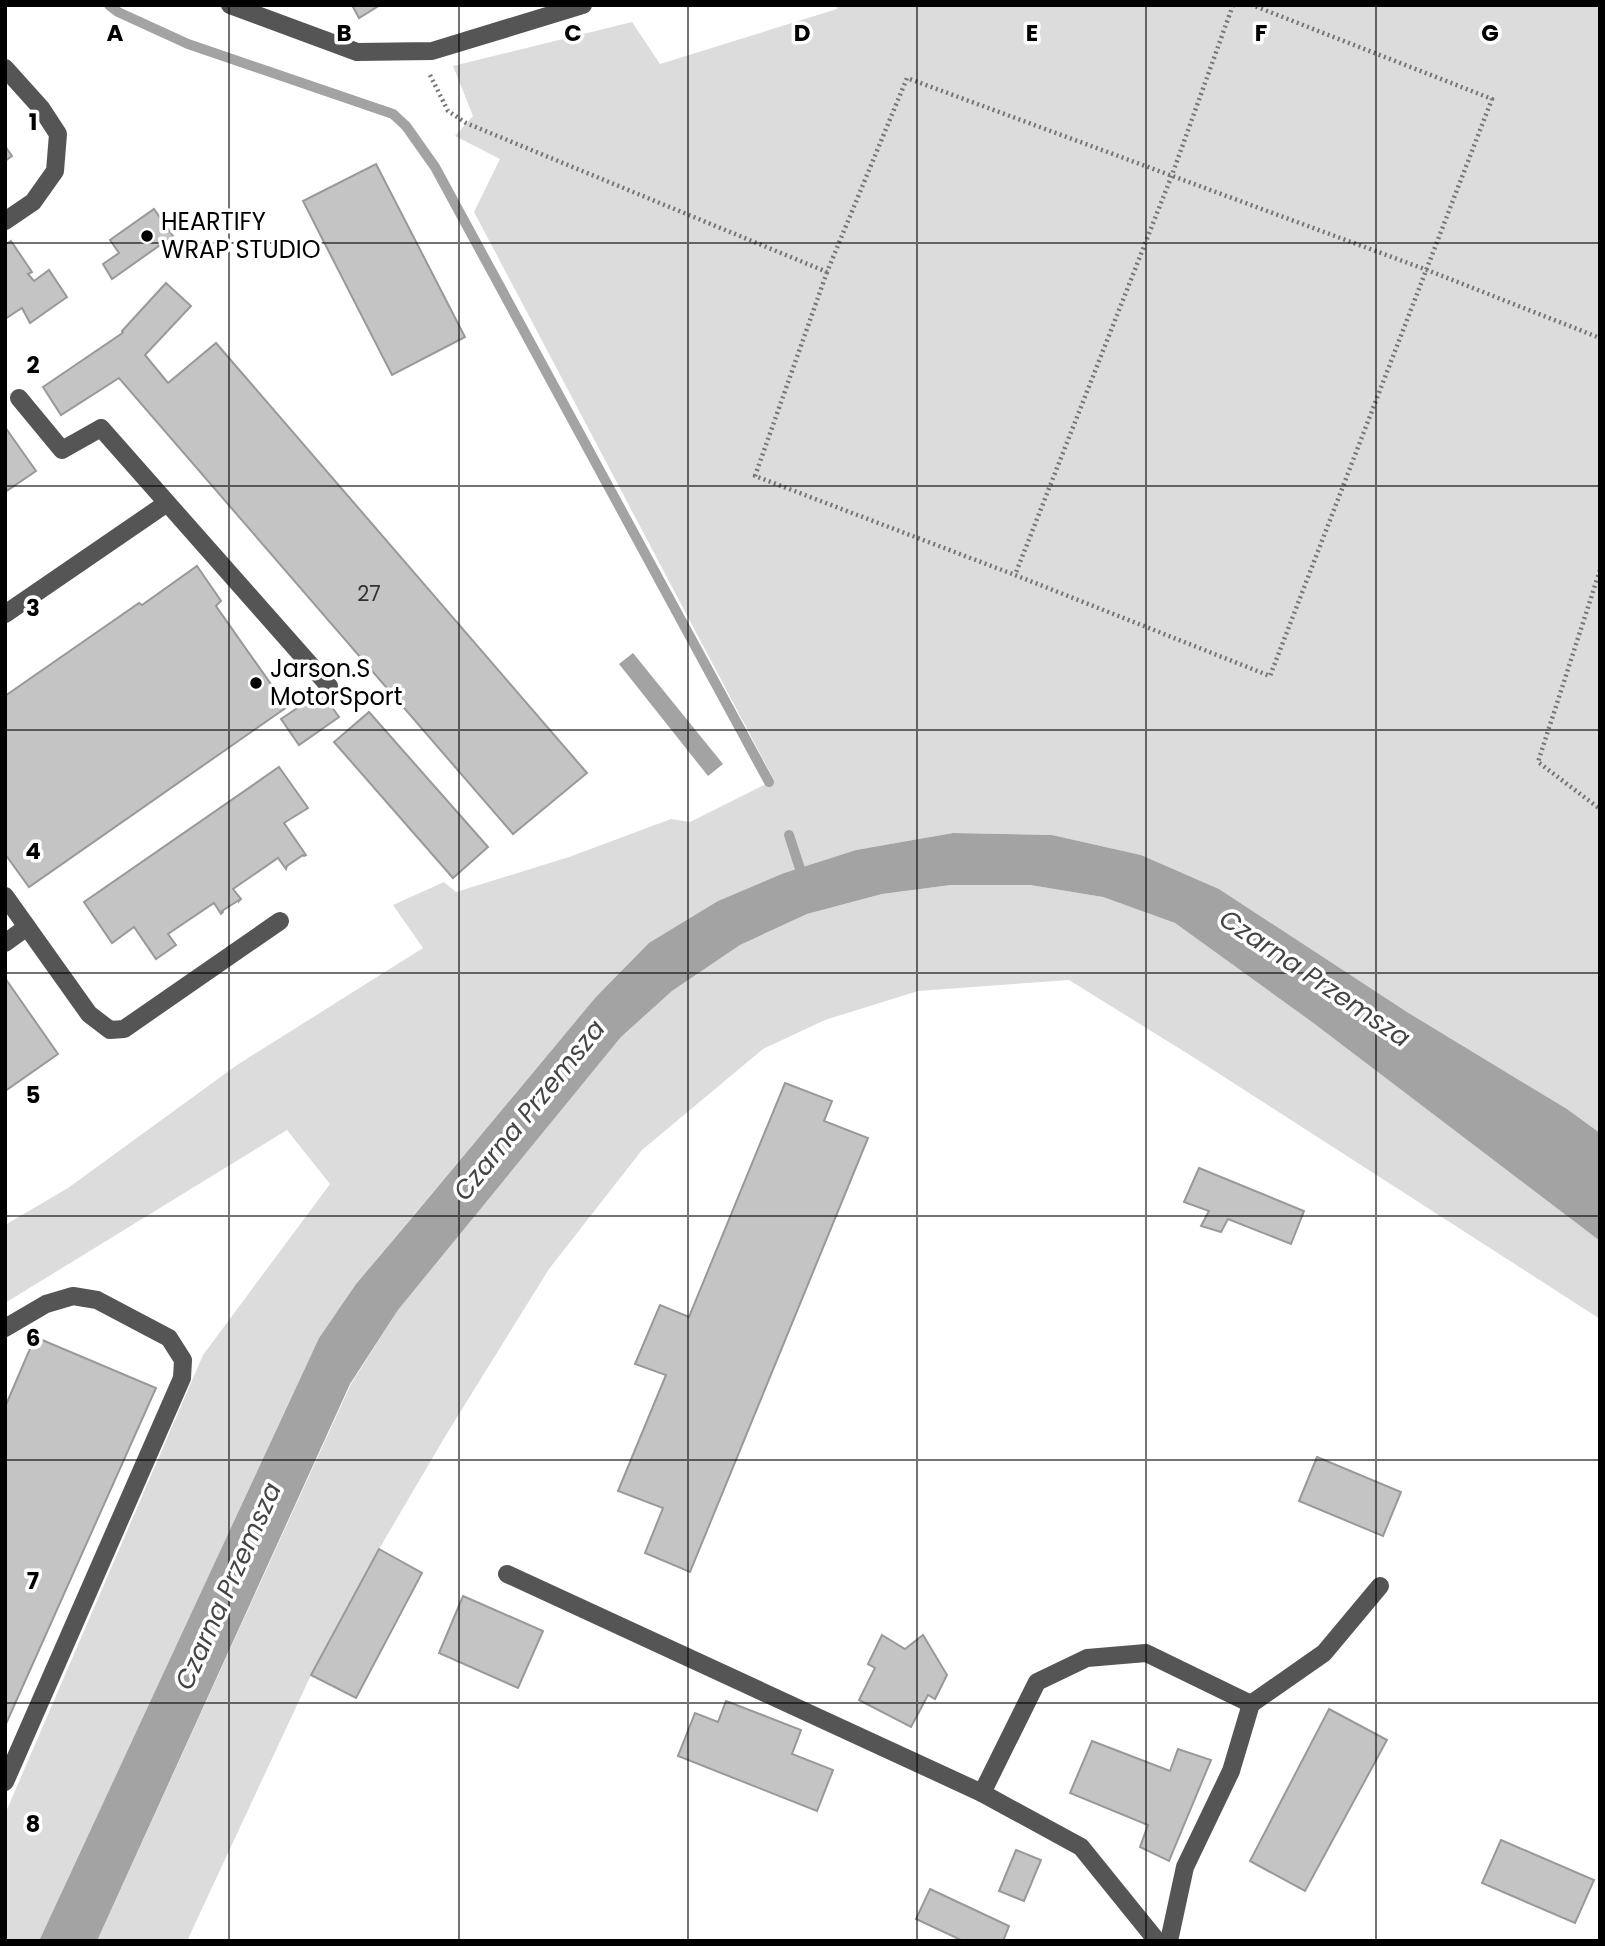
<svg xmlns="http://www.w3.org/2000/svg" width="1605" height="1946" font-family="Poppins,sans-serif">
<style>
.green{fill:#dcdcdc}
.water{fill:#a3a3a3}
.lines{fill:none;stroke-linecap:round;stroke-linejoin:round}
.stream{stroke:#a3a3a3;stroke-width:10}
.building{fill:#c4c4c4;stroke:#999;stroke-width:2}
.path{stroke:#777;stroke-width:4.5;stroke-dasharray:2 3.5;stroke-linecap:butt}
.minor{stroke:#555;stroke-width:18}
.grid{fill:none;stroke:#000;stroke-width:2;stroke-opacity:0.55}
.poi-dot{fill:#000;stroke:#fff;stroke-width:2.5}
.labels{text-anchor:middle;stroke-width:7;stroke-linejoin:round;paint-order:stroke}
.number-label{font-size:21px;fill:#313131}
.poi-label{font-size:24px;fill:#000;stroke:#fff;text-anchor:start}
.water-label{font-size:26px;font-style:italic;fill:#444;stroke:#fff}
.grid-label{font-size:23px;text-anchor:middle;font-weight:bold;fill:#000;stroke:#fff;stroke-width:7;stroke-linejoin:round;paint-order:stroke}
</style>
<rect width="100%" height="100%" fill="#fff"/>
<g class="green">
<path d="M 836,5 L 1600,5 L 1600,1133 L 1567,1109 L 1407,1012 L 1219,889 L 1141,855 L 1052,835 L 953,833 L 856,850 L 784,873 L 718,901 L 595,998 L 356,1284 L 319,1338 L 39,1941 L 5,1941 L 5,1814 L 203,1355 L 330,1184 L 287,1130 L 5,1303 L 5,1225 L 68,1188 L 237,1065 L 423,948 L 393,905 L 444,882 L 456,892 L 569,857 L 671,819 L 690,822 L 774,780 L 474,212 L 500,159 L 455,136 L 473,116 L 453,66 L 632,22 L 660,64 L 837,9 Z"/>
<path d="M 951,885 L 1030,885 L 1103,897 L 1175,923 L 1312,1022 L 1600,1241 L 1600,1319 L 1193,1057 L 1069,980 L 918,991 L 825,1020 L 763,1049 L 642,1150 L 549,1269 L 446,1435 L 379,1549 L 311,1675 L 187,1941 L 97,1941 L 351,1384 L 398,1310 L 621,1037 L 672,991 L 740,945 L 807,914 L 882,894 Z"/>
</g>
<g class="water">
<path d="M 633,653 L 723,764 L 708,776 L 619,664 Z"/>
<path d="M 953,833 L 1052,835 L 1141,855 L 1219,889 L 1407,1012 L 1567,1109 L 1600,1133 L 1600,1241 L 1312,1022 L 1175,923 L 1103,897 L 1030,885 L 951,885 L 882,894 L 807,914 L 740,945 L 672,991 L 621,1037 L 398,1310 L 350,1384 L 97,1941 L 39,1941 L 319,1338 L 356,1284 L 410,1220 L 595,998 L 649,943 L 718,901 L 784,873 L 856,850 Z"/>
</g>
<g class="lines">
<g class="stream">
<path d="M 109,5 L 118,12 L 188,44 L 393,114 L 406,126 L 435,167 L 769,782"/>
<path d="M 789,835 L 804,881"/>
</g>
</g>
<g class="building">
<path d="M 352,5 L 380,5 L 359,18 Z"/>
<path d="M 5,146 L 12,156 L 5,161 Z"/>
<path d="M 376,164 L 465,337 L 392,375 L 303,201 Z"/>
<path d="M 154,209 L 173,236 L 112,279 L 103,264 L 119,253 L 110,240 Z"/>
<path d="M 11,241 L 32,272 L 28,274 L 34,281 L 49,270 L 67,297 L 30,323 L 22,308 L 5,319 L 5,245 Z"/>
<path d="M 166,283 L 191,306 L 145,355 L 168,383 L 216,343 L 587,773 L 513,834 L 119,378 L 61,415 L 43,387 L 121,334 L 123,332 L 122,331 Z"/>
<path d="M 5,427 L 36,471 L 5,492 Z"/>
<path d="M 197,566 L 221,601 L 216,606 L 287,707 L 29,887 L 5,854 L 5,696 L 139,603 L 142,605 Z"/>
<path d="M 321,692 L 339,717 L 299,745 L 281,719 Z"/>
<path d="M 369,712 L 488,847 L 453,878 L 334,742 Z"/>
<path d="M 279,767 L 308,808 L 284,823 L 306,855 L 304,856 L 303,855 L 287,866 L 286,869 L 278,858 L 233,889 L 241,899 L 239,901 L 239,900 L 222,911 L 223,912 L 221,914 L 214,903 L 168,934 L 176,945 L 156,959 L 134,927 L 112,943 L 84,902 Z"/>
<path d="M 5,978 L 58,1054 L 5,1091 Z"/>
<path d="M 785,1083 L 832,1101 L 824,1121 L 868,1138 L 690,1572 L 645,1553 L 663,1508 L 618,1491 L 666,1375 L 635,1364 L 660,1305 L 689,1317 Z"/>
<path d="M 1199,1168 L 1304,1211 L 1291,1244 L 1228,1219 L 1221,1232 L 1201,1226 L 1209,1211 L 1184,1202 Z"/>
<path d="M 35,1337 L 156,1388 L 5,1726 L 5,1407 Z"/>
<path d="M 1317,1457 L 1401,1492 L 1383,1536 L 1299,1501 Z"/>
<path d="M 379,1549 L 422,1573 L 356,1698 L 311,1675 Z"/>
<path d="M 463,1596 L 543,1631 L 518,1688 L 439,1653 Z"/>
<path d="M 882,1635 L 905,1649 L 923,1635 L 947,1675 L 935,1699 L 928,1695 L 911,1727 L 859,1700 L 875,1668 L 868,1664 Z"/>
<path d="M 726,1701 L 801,1730 L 792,1754 L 833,1770 L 817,1811 L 678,1756 L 695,1713 L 718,1722 Z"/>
<path d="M 1329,1709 L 1387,1740 L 1305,1891 L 1250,1861 Z"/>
<path d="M 1092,1741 L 1170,1771 L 1178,1749 L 1211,1760 L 1169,1861 L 1140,1847 L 1148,1825 L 1070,1793 Z"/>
<path d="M 1501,1840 L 1594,1880 L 1575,1923 L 1482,1883 Z"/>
<path d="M 1016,1850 L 1041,1860 L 1024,1901 L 999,1891 Z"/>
<path d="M 930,1889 L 1009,1926 L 1003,1941 L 963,1941 L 916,1919 Z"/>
</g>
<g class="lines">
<g class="path">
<path d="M 1233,5 L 1172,175 L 1015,575 L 1270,676 L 1492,99 L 1252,5"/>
<path d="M 430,75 L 448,111 L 466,123 L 827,272 L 907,78 L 1427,270 L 1600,338"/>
<path d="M 827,272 L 755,476 L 1015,575"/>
<path d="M 1600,570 L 1538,762 L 1600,809"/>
</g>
<g class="minor">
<path d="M 230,5 L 357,52 L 432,51 L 583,5"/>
<path d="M 5,68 L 41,108 L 58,134 L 55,171 L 33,202 L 5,221"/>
<path d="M 19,398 L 62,450 L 101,428 L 329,686"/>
<path d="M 5,614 L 167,503"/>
<path d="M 5,896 L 89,1014 L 110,1030 L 124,1029 L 280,921"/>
<path d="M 5,943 L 27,927"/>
<path d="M 5,1328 L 46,1304 L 73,1296 L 97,1300 L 169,1338 L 183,1360 L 182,1378 L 5,1782"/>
<path d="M 507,1574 L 982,1793"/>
<path d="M 1157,1941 L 1081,1847 L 982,1793 L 1037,1682 L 1087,1658 L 1146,1653 L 1251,1704"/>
<path d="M 1169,1941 L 1185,1867 L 1231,1771 L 1251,1704 L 1324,1653 L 1380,1586"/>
</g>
</g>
<path class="grid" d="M 229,5 L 229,1941M 459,5 L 459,1941M 688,5 L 688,1941M 917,5 L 917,1941M 1146,5 L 1146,1941M 1376,5 L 1376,1941M 5,243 L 1600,243M 5,486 L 1600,486M 5,730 L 1600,730M 5,973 L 1600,973M 5,1216 L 1600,1216M 5,1460 L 1600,1460M 5,1703 L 1600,1703"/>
<g class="poi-dot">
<circle cx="147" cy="236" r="7"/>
<circle cx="256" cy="683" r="7"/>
</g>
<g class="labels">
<g class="number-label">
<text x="369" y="601">27</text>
</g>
<g class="poi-label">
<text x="161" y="230">HEARTIFY<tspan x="161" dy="28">WRAP STUDIO</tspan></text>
<text x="270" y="677">Jarson.S<tspan x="270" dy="28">MotorSport</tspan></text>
</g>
<g class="water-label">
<text transform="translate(1315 978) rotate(34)" y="9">Czarna Przemsza</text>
<text transform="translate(529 1110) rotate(-51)" y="9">Czarna Przemsza</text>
<text transform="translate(228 1586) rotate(-66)" y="9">Czarna Przemsza</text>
</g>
</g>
<g class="grid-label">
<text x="115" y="41">A</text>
<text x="344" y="41">B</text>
<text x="573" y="41">C</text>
<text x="802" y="41">D</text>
<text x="1032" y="41">E</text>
<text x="1261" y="41">F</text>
<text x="1490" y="41">G</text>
<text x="33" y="130">1</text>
<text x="33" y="373">2</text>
<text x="33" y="616">3</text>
<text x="33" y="859">4</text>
<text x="33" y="1103">5</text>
<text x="33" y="1346">6</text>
<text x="33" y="1589">7</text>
<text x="33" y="1832">8</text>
</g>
<rect width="1605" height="1946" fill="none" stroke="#000000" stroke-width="14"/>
</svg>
